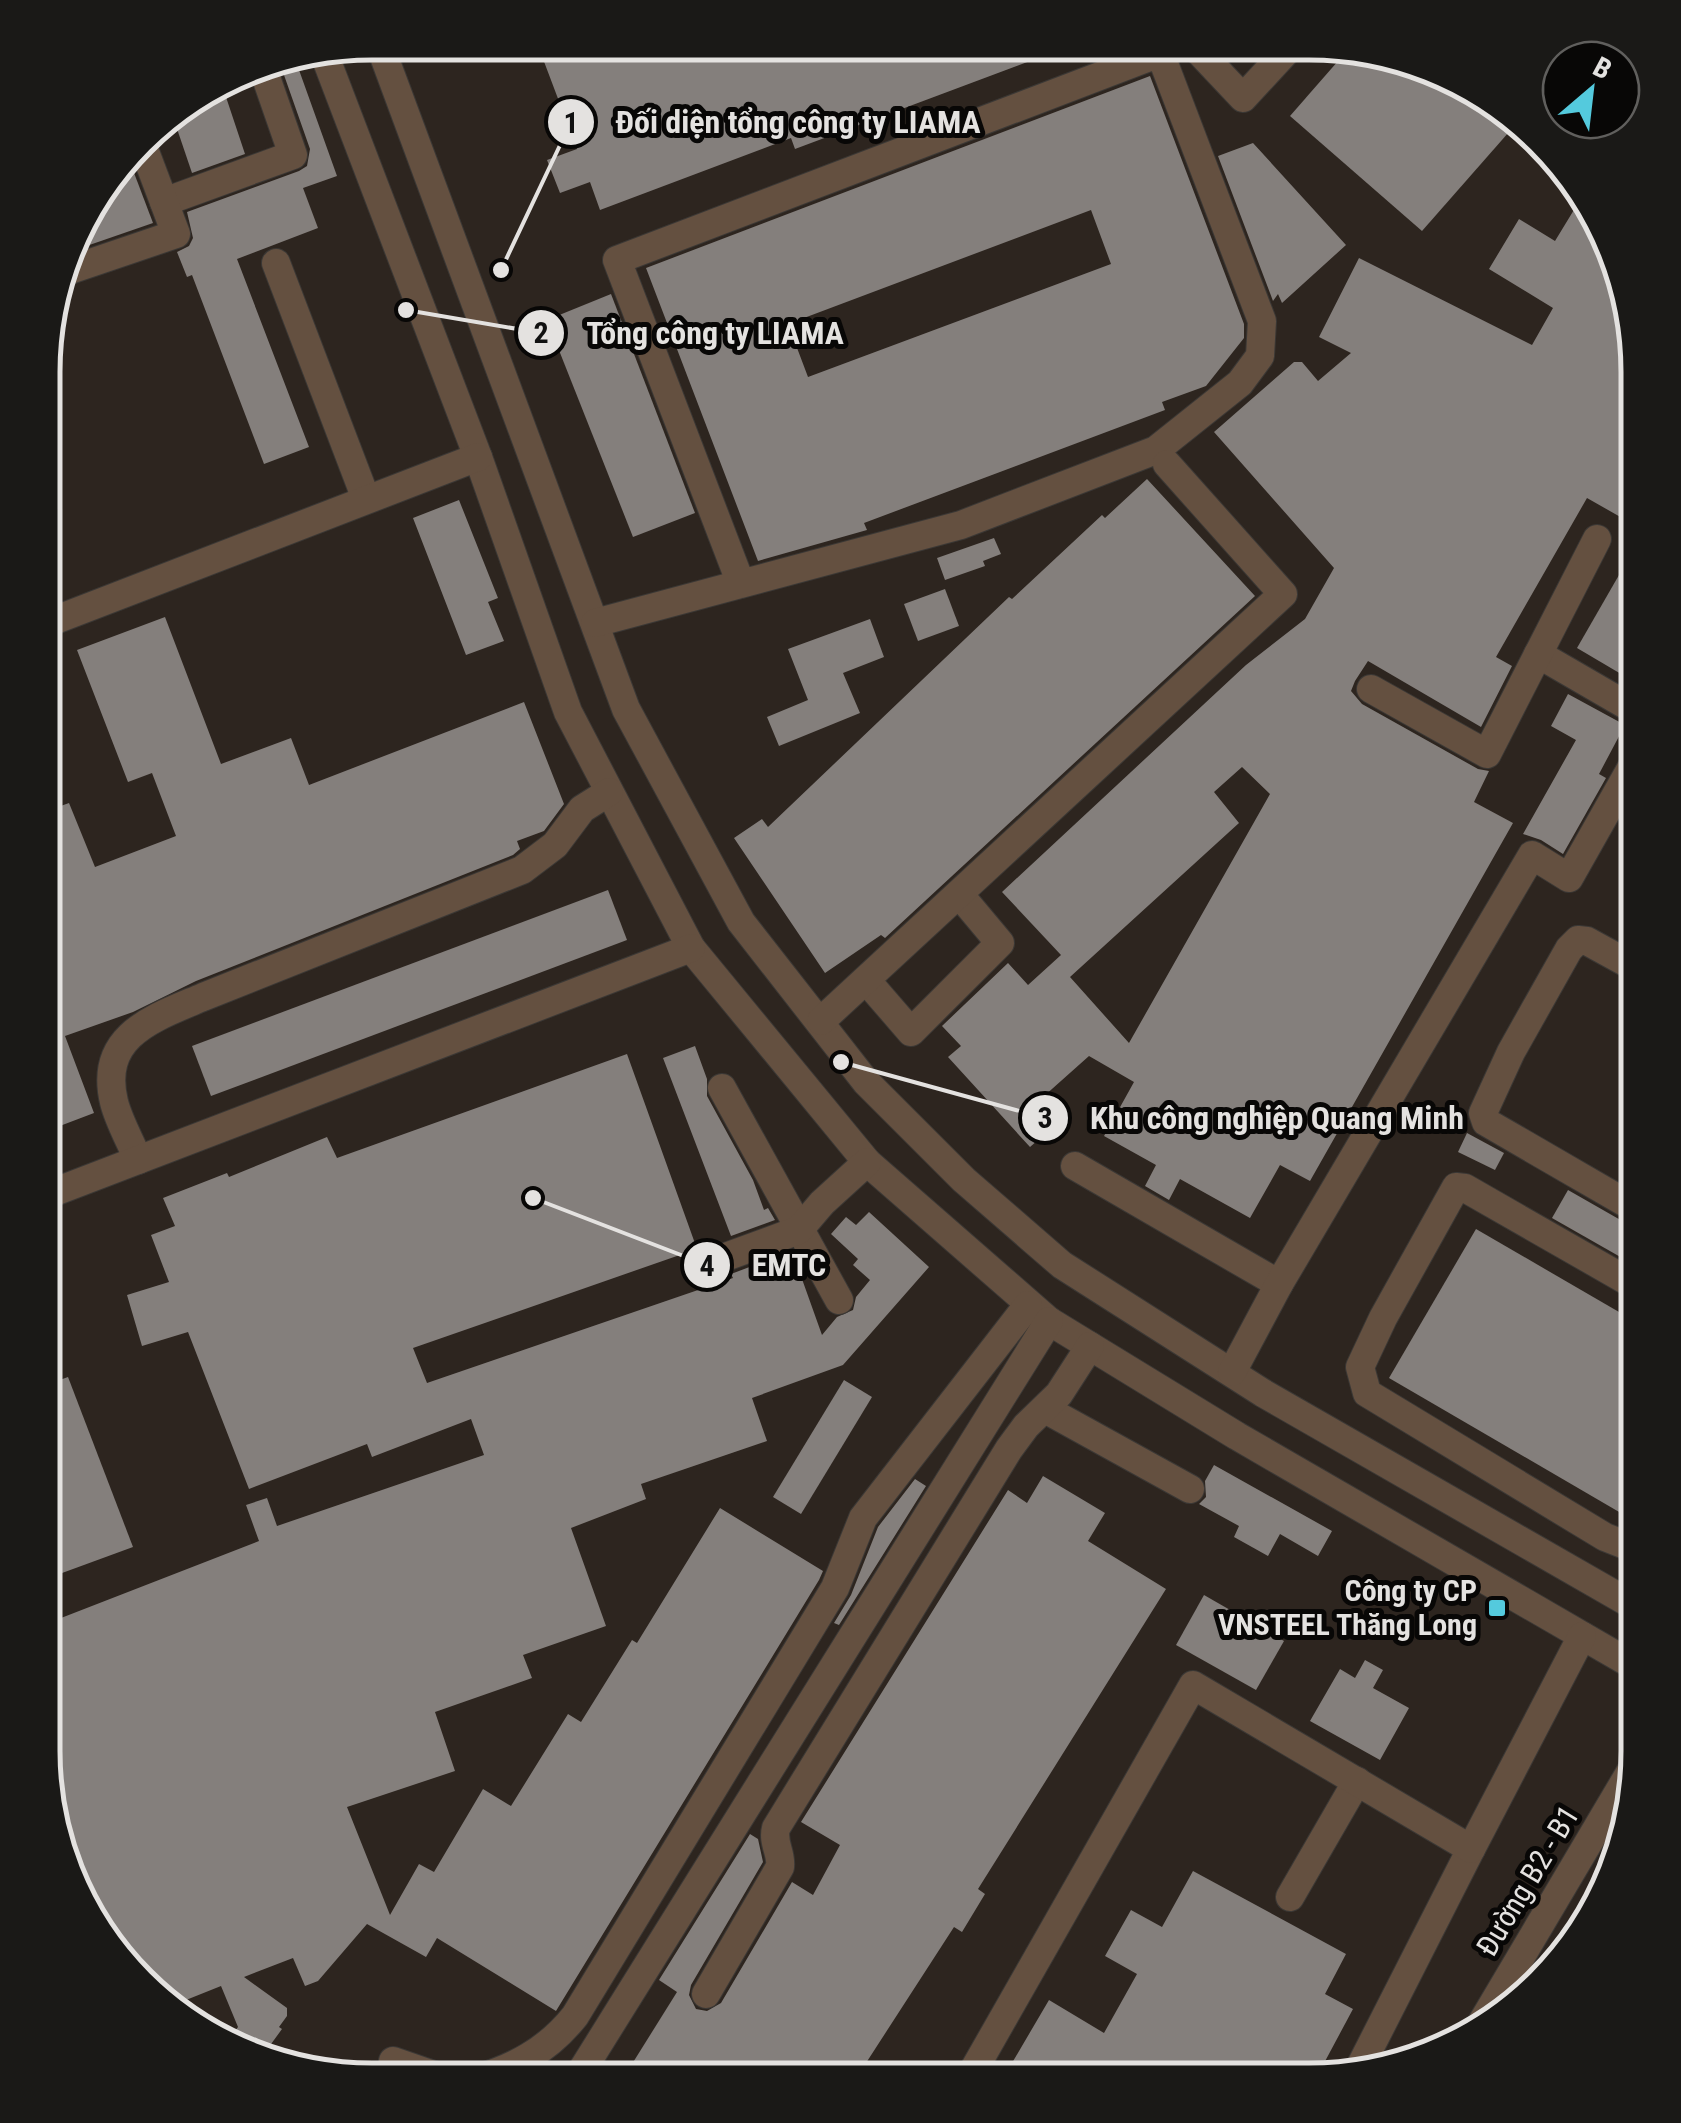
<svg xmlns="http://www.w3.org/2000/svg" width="1681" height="2123" font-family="'Roboto Condensed',sans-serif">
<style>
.built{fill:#2d251f}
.building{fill:#847f7c;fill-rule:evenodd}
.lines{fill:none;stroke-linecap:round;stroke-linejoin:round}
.minor-casing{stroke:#3b3835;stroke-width:30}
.minor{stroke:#645040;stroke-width:28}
.poi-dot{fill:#54cadd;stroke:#080706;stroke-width:4}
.labels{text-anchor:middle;stroke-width:10;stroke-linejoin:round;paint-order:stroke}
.poi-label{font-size:30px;font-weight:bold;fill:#e4e2e0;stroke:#080706;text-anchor:end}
.street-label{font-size:30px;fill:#e4e2e0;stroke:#080706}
.rim{fill:none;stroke:#e4e2e0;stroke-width:5}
.leader{fill:none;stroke:#e4e2e0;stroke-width:4}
.callout-dot{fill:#e4e2e0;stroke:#080706;stroke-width:4}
.mark-label{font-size:30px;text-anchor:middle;font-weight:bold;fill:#111}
.callout-label{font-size:32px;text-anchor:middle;font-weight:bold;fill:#e4e2e0;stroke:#080706;stroke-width:10;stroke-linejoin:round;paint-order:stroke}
</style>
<rect width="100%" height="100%" fill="#1f1c19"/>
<path class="built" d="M 372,43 L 1352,45 L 1492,98 L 1595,208 L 1638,372 L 1638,1773 L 1583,1933 L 1473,2037 L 1330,2080 L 350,2080 L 190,2025 L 86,1915 L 43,1751 L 45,329 L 86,208 L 155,124 L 266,60 Z"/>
<g class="building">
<path d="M 537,43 L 1070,45 L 1070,46 L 795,149 L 791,138 L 600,210 L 590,182 L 560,193 L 547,160 L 577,149 Z"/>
<path d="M 1352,45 L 1492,98 L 1516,124 L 1422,231 L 1290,116 Z"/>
<path d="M 294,56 L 337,176 L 303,188 L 318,228 L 237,259 L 309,447 L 264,464 L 192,275 L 187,277 L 177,252 L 189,246 L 193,238 L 187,212 L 299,171 L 307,166 L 310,149 L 278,58 Z"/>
<path d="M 1150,76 L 1244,324 L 1244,338 L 1206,386 L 1162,402 L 1165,410 L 864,523 L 867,530 L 758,561 L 646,268 ZM 1091,210 L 1111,264 L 808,377 L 788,324 Z"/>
<path d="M 222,85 L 245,154 L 192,173 L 172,114 Z"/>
<path d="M 1253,143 L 1346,245 L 1282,303 L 1278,294 L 1273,301 L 1218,156 Z"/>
<path d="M 128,157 L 153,223 L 72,251 L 86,208 Z"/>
<path d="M 1583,195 L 1595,208 L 1638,372 L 1638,527 L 1587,498 L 1496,657 L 1512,666 L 1481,727 L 1368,661 L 1355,681 L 1351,691 L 1362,704 L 1478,769 L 1489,771 L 1474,802 L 1513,823 L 1310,1181 L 1280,1165 L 1250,1218 L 1180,1179 L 1169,1200 L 1145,1186 L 1156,1165 L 1104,1136 L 1134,1082 L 1089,1056 L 1043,1097 L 1062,1119 L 1030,1147 L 948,1057 L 961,1046 L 942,1026 L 1008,963 L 1028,985 L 1061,955 L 1002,892 L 1246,665 L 1305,619 L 1334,568 L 1214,432 L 1294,362 L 1302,362 L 1318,381 L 1351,353 L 1319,337 L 1359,258 L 1532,345 L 1553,308 L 1489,269 L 1519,219 L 1555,241 ZM 1242,767 L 1270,794 L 1129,1043 L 1070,977 L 1239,823 L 1214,792 Z"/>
<path d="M 611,294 L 695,513 L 633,537 L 547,320 Z"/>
<path d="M 1147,479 L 1255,596 L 885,938 L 881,935 L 825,973 L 734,838 L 762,819 L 768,827 L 1009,597 L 1012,599 L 1102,515 L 1105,518 Z"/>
<path d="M 459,500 L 498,598 L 488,602 L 504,641 L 466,655 L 413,518 Z"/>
<path d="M 994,538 L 1001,554 L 983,561 L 985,566 L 945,580 L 937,558 Z"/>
<path d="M 1638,542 L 1638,684 L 1577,648 Z"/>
<path d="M 945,589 L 959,626 L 918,641 L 904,604 Z"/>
<path d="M 165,617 L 221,764 L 291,738 L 309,785 L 524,702 L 564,804 L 544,831 L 517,841 L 520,849 L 513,855 L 196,981 L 133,1012 L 65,1036 L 94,1113 L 44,1132 L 44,812 L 69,803 L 95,867 L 176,836 L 152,773 L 128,782 L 77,650 Z"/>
<path d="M 870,619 L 884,657 L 843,673 L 860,713 L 779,746 L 767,717 L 808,700 L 788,649 Z"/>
<path d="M 1568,694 L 1625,725 L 1599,774 L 1606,778 L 1563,854 L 1541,840 L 1523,834 L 1576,740 L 1551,726 Z"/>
<path d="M 608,890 L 627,940 L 211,1096 L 192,1046 Z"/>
<path d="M 695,1046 L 707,1079 L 707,1096 L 753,1180 L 764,1210 L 768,1208 L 775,1220 L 731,1236 L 663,1058 Z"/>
<path d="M 627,1054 L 697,1249 L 413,1348 L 427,1383 L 733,1278 L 731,1274 L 792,1251 L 822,1335 L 837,1317 L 853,1310 L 856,1297 L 870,1280 L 853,1265 L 858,1259 L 831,1234 L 846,1217 L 856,1225 L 869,1212 L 929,1267 L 843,1365 L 752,1398 L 767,1441 L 641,1484 L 646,1499 L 571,1528 L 606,1626 L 523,1655 L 532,1678 L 435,1712 L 455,1771 L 347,1807 L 390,1915 L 419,1864 L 434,1872 L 483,1789 L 511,1806 L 568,1714 L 581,1722 L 632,1640 L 637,1643 L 720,1508 L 823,1571 L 819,1580 L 556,2011 L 437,1938 L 426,1957 L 367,1924 L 318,1981 L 305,1986 L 293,1958 L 244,1977 L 287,2008 L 287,2016 L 279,2027 L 282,2029 L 266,2051 L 229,2039 L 238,2027 L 221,1986 L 171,2006 L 86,1915 L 42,1751 L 43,1625 L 259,1541 L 246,1505 L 267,1498 L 277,1526 L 484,1455 L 471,1419 L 372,1457 L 367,1444 L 249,1489 L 188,1332 L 142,1346 L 127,1295 L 169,1282 L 151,1235 L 175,1226 L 163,1198 L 227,1173 L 229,1177 L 327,1137 L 337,1158 Z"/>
<path d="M 1467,1133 L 1504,1153 L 1495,1170 L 1458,1152 Z"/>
<path d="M 1568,1190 L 1638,1230 L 1638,1267 L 1552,1218 Z"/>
<path d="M 1476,1229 L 1638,1323 L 1638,1523 L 1389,1378 Z"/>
<path d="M 68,1377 L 133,1547 L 43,1580 L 43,1386 Z"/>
<path d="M 844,1380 L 872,1397 L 801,1514 L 773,1497 Z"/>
<path d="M 1214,1465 L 1332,1531 L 1318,1556 L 1280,1534 L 1268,1556 L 1234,1537 L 1239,1526 L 1199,1504 L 1206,1497 L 1205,1481 Z"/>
<path d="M 1043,1476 L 1105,1513 L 1088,1541 L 1166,1589 L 978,1889 L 985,1894 L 962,1932 L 954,1927 L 855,2080 L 622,2080 L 677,1992 L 659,1980 L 750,1834 L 758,1839 L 763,1862 L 691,1985 L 689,1995 L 696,2009 L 707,2011 L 721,2003 L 792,1882 L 813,1895 L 840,1845 L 801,1822 L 1008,1490 L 1027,1503 Z"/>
<path d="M 915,1479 L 926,1486 L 839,1625 L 834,1623 L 851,1595 L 878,1527 Z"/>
<path d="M 1204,1595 L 1284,1641 L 1256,1690 L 1176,1645 Z"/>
<path d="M 1365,1660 L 1383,1670 L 1373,1688 L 1409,1708 L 1380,1760 L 1310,1721 L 1340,1669 L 1355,1678 Z"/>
<path d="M 1193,1871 L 1346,1954 L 1325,1994 L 1353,2009 L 1315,2080 L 1002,2080 L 1049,2000 L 1104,2033 L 1137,1974 L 1105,1956 L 1131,1910 L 1162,1927 Z"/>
</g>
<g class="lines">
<g class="minor-casing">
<g id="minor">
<path d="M 379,43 L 626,709 L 741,922 L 866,1082 L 964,1180 L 1062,1265 L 1263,1393 L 1638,1608"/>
<path d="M 1193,45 L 1243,98 L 1292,45"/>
<path d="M 323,51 L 478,457 L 568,712 L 691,948 L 867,1162 L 1049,1321 L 1237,1436 L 1638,1668"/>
<path d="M 164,202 L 293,155 L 261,63"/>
<path d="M 276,263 L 366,499"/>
<path d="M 64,272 L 176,234 L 141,141"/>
<path d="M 595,623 L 961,525 L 1156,450 L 1240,383 L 1260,356 L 1262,321 L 1160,53 L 617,260 L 741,584"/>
<path d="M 45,624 L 478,457"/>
<path d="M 1538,654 L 1638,712"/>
<path d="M 1371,689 L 1487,754 L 1597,539"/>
<path d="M 866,980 L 911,1032 L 1000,943 L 959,894"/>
<path d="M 821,1021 L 1283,594 L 1167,464"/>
<path d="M 722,1088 L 839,1300"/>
<path d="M 138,1160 C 131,1142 119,1122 114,1102 C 98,1035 154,1018 203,997 L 522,870 L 555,845 L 582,809 L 609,792"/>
<path d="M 1075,1166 L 1279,1284"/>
<path d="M 44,1196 L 691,948"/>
<path d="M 1638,1210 L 1486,1122 L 1483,1113 L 1511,1052 L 1569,949 L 1578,940 L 1587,941 L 1638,969"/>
<path d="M 712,1262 L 799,1230 L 822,1203 L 867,1162"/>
<path d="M 1232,1372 L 1279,1284 L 1532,855 L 1569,878 L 1638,756"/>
<path d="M 1045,1409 L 1190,1489"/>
<path d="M 1638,1550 L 1605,1537 L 1367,1393 L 1360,1367 L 1383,1318 L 1456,1187 L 1465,1188 L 1638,1287"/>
<path d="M 1290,1897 L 1357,1781"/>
<path d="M 706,1994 L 780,1867 C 782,1853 772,1843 776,1828 L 1009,1449 L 1026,1426 L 1059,1394 L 1090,1346"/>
<path d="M 1474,2036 L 1638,1759"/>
<path d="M 393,2061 L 445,2079 L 468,2080"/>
<path d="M 1358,2071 L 1471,1849"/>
<path d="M 473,2080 C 514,2068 547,2051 575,2016 L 835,1588 L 863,1518 L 1028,1305"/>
<path d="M 576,2080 L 1049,1321"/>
<path d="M 968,2080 L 1193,1685 L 1471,1849 L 1582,1636"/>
</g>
</g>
<use href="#minor" class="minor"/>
</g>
<rect class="poi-dot" x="1487" y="1598" width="20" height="20" rx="5"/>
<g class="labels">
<g class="poi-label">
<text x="1477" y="1601">Công ty CP<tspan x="1477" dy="34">VNSTEEL Thăng Long</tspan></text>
</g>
<g class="street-label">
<text transform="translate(1528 1881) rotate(-59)" y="10">Đường B2 - B1</text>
</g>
</g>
<path d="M0 0H1681V2123H0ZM372 60H1309A312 312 0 0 1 1621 372V1751A312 312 0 0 1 1309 2063H372A312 312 0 0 1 60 1751V372A312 312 0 0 1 372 60Z" fill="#1a1917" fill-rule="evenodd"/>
<path class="rim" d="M372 60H1309A312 312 0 0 1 1621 372V1751A312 312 0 0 1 1309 2063H372A312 312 0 0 1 60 1751V372A312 312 0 0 1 372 60Z"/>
<path class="leader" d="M501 270L571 122M406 310L541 333M841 1062L1045 1118M533 1198L707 1265"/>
<g class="callout-dot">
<circle cx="501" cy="270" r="10"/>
<circle cx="406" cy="310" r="10"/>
<circle cx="841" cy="1062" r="10"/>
<circle cx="533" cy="1198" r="10"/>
<circle cx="571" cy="122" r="25"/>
<circle cx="541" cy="333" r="25"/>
<circle cx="1045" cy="1118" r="25"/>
<circle cx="707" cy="1265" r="25"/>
</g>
<g class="mark-label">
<text x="571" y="133">1</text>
<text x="541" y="343">2</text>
<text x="1045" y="1128">3</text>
<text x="707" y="1276">4</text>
</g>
<g class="callout-label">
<text x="798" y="133">Đối diện tổng công ty LIAMA</text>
<text x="715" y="344">Tổng công ty LIAMA</text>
<text x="1277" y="1129">Khu công nghiệp Quang Minh</text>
<text x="789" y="1276">EMTC</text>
</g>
<g transform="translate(1591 90) rotate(28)"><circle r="48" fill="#080706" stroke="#605f5d" stroke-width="2.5"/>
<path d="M0-8L18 38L0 25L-18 38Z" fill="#54cadd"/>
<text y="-15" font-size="28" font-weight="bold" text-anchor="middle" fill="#e4e2e0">B</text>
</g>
</svg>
